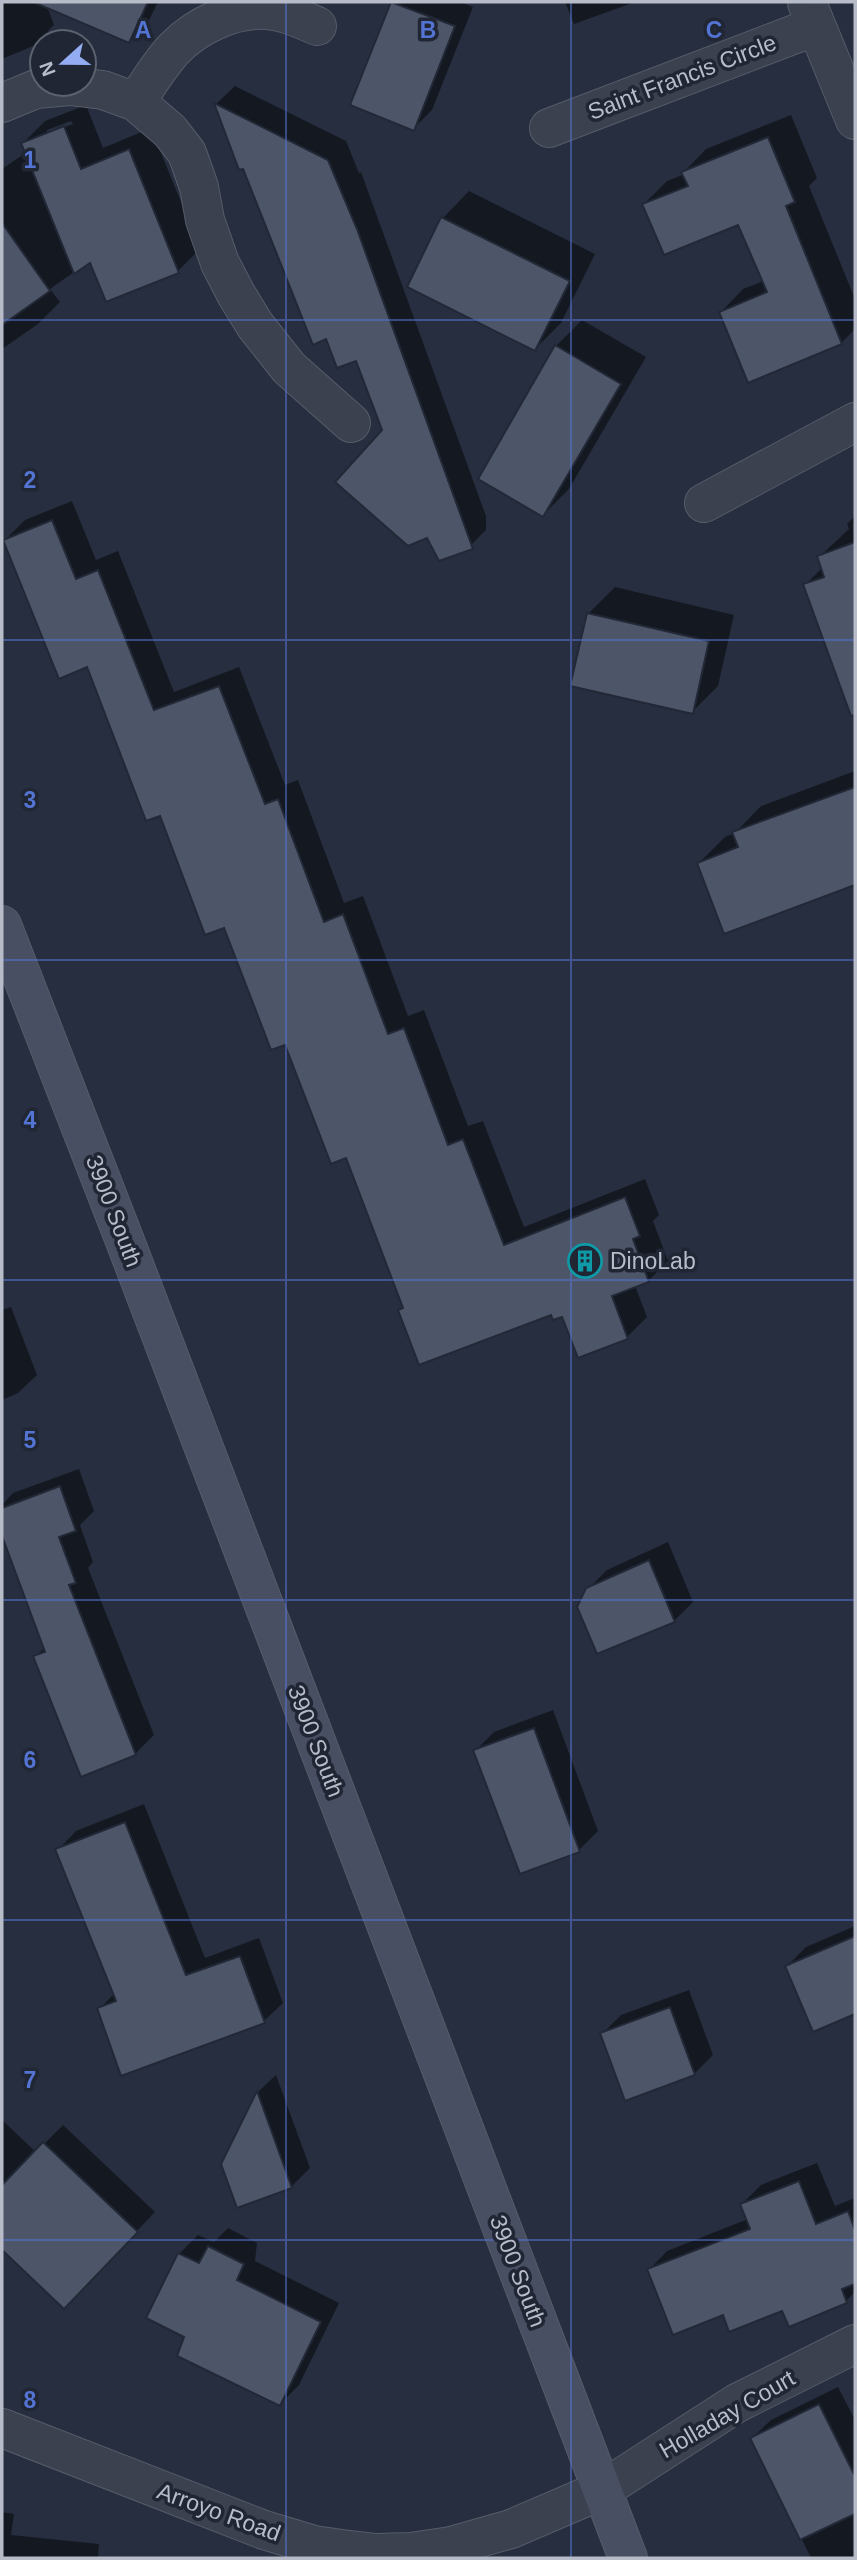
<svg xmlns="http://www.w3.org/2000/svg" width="857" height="2560" font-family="Helvetica,sans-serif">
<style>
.shadow{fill:#0007;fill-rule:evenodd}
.building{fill:#4d5568;stroke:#222836;stroke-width:2}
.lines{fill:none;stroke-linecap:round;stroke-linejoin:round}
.minor-casing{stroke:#565c69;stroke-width:40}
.secondary-casing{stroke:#565c69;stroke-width:40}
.minor{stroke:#3b414f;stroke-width:38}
.secondary{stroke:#494f62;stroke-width:38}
.grid{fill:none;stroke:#5374d3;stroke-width:2;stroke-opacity:0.55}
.labels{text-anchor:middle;stroke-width:7;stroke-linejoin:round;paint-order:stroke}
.street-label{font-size:23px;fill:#b8bcc9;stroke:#202634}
.poi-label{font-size:23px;fill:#b8bcc9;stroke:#202634;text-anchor:start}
.grid-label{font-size:23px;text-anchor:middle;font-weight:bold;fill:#5374d3;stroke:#202634;stroke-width:7;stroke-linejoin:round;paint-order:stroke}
</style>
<rect width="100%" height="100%" fill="#272e3f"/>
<g class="shadow">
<path d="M 2,2 L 158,2 L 149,20 L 128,41 L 47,6 L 54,25 L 33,46 L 2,59 Z"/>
<path d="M 393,2 L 460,2 L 473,7 L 432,110 L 413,129 L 352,104 Z"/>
<path d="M 565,2 L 635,2 L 574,24 Z"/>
<path d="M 235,86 L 346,141 L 359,173 L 361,172 L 486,516 L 486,530 L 467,549 L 384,430 L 357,358 L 327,337 L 244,167 L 240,168 L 216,104 Z"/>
<path d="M 86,105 L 103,148 L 151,128 L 200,249 L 178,271 L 91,260 L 50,289 L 60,302 L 38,324 L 2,349 L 2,169 L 27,152 L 23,143 L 45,121 ZM 71,121 L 73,124 L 47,134 L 47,130 Z"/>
<path d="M 791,115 L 817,178 L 809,186 L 855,299 L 855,329 L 841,343 L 721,312 L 743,289 L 764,281 L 739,223 L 644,204 L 667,181 L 685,174 L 684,172 L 706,149 Z"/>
<path d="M 469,191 L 595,254 L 561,323 L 535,349 L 409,286 L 443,218 Z"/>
<path d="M 582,320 L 646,357 L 569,489 L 543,515 L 556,346 Z"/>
<path d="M 72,501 L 96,560 L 118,551 L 174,692 L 239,667 L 285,785 L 298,780 L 344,903 L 363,896 L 408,1016 L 424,1010 L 468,1126 L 483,1121 L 524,1227 L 645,1179 L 659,1215 L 653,1221 L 668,1261 L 648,1281 L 635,1286 L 647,1317 L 627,1337 L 563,1314 L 400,1310 L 404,1306 L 347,1156 L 225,925 L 161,814 L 88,665 L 5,540 L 25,520 Z"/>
<path d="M 855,516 L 855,646 L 831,655 L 805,585 L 823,567 L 819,557 L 849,529 L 847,524 Z"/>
<path d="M 615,587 L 734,615 L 718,686 L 692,712 L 588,614 Z"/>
<path d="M 855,771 L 855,884 L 725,931 L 699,863 L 725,837 L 735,833 L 761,806 Z"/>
<path d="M 11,1307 L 37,1375 L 18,1393 L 2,1400 L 2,1310 Z"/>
<path d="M 79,1469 L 94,1511 L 80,1525 L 93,1562 L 88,1568 L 154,1735 L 135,1754 L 35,1657 L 45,1647 L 2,1531 L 2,1505 L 13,1493 Z"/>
<path d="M 668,1542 L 693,1602 L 674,1621 L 588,1589 L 607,1570 Z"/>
<path d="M 553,1710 L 598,1831 L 579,1850 L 476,1750 L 494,1732 Z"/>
<path d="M 144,1804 L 205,1958 L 259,1938 L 283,2003 L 264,2021 L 99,2009 L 115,1993 L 58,1850 L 76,1831 Z"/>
<path d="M 855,1926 L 855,1968 L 804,2006 L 787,1966 L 806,1947 Z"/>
<path d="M 689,1990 L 713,2055 L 694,2074 L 602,2034 L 621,2015 Z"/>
<path d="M 276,2075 L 310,2168 L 291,2187 L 223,2164 L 258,2092 Z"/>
<path d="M 2,2120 L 36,2152 L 63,2125 L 155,2212 L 83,2288 L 5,2250 L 2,2253 Z"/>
<path d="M 817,2163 L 835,2206 L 855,2198 L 855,2292 L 846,2301 L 724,2313 L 649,2270 L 667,2251 L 748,2219 L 742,2204 L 761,2185 Z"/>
<path d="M 228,2228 L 257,2243 L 255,2261 L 339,2303 L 299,2385 L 280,2404 L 186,2336 L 179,2254 L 198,2235 L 214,2242 Z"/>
<path d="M 838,2387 L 855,2420 L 855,2558 L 811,2558 L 752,2438 L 771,2420 Z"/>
<path d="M 2,2512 L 14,2514 L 11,2535 L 99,2544 L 98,2558 L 2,2558 Z"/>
</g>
<g class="building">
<path d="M 33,2 L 148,2 L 129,43 Z"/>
<path d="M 391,2 L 455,26 L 414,131 L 350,105 Z"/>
<path d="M 214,103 L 328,160 L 357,229 L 473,549 L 439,561 L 427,538 L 408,546 L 335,482 L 382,430 L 356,361 L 337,368 L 326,339 L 313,345 L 243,169 L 239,170 Z"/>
<path d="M 64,126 L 81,169 L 129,149 L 179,273 L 106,302 L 90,263 L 74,274 L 21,143 Z"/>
<path d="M 768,137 L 795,202 L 786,206 L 842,344 L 748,383 L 719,312 L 767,292 L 738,225 L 664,255 L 642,204 L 688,186 L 681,172 Z"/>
<path d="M 441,217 L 570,281 L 535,351 L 407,287 Z"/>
<path d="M 2,223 L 50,291 L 2,325 Z"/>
<path d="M 555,345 L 621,384 L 543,517 L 478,479 Z"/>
<path d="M 52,520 L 76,579 L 98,570 L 154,710 L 219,686 L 265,804 L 278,799 L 324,922 L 343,914 L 388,1034 L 404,1028 L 448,1145 L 463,1139 L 504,1245 L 625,1197 L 640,1236 L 633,1239 L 649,1282 L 612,1296 L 628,1339 L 578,1358 L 562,1317 L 553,1320 L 551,1315 L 419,1365 L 398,1310 L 403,1308 L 346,1158 L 331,1164 L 285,1045 L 271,1050 L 224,928 L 205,935 L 160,816 L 146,821 L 87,667 L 59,679 L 3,540 Z"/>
<path d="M 855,542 L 855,715 L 851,716 L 803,584 L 824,577 L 817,556 Z"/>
<path d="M 587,613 L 709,641 L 693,714 L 570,686 Z"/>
<path d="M 855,787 L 855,885 L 724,934 L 697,863 L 738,847 L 732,832 Z"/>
<path d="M 60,1486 L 76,1531 L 59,1537 L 76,1583 L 69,1585 L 136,1755 L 81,1777 L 33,1656 L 45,1652 L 2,1536 L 2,1508 Z"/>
<path d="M 649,1560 L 675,1622 L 597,1654 L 577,1607 L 586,1588 Z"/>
<path d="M 534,1728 L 580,1852 L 520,1874 L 473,1750 Z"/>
<path d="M 125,1822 L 186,1975 L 240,1956 L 265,2023 L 121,2076 L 97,2008 L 116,2001 L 55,1849 Z"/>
<path d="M 855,1936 L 855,2014 L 813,2032 L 785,1966 Z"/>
<path d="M 670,2007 L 695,2075 L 625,2101 L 600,2033 Z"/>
<path d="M 257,2091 L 292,2188 L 237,2208 L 221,2164 Z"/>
<path d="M 43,2142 L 138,2232 L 64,2309 L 2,2250 L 2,2185 Z"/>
<path d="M 799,2181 L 816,2224 L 848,2211 L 855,2230 L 855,2284 L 842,2289 L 847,2303 L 789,2327 L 782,2311 L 729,2332 L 723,2315 L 673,2335 L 647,2269 L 750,2229 L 740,2204 Z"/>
<path d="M 208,2246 L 244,2264 L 237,2280 L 321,2322 L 280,2406 L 177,2356 L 184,2337 L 146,2318 L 178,2253 L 199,2263 Z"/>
<path d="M 819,2404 L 855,2476 L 855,2514 L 800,2540 L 750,2438 Z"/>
</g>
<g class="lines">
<g class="minor-casing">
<g id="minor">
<path d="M 807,3 L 855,120"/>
<path d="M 136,102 C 148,84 159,65 174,49 C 196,26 233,8 266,10 C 284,11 301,19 317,26"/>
<path d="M 2,103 L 36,89 L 70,86 L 103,90 L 136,102 L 170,131 L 187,153 L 199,187 L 205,220 L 220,263 L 236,294 L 255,325 L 289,368 L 351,423"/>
<path d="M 549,128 L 816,26"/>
<path d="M 704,503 L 855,422"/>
<path d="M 2,2428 L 264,2530 L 314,2545 L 342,2549 L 376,2553 L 411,2552 L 451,2546 L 511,2529 L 602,2490 L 737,2403 L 855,2344"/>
</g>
</g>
<g class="secondary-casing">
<path id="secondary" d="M 2,925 L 125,1241 L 628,2558"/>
</g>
<use href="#minor" class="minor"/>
<use href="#secondary" class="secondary"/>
</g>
<path class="grid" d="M 286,2 L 286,2558M 571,2 L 571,2558M 2,320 L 855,320M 2,640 L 855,640M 2,960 L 855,960M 2,1280 L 855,1280M 2,1600 L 855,1600M 2,1920 L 855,1920M 2,2240 L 855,2240"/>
<defs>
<g id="building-ring" transform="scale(1.75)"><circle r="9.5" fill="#202634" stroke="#0f9aa8" stroke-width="1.5"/><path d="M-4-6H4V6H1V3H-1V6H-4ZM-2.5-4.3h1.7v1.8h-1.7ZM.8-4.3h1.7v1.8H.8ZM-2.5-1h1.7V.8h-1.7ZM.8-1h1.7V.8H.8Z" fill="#0f9aa8"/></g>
</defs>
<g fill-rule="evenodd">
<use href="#building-ring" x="585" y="1261"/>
</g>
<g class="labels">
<g class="street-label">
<text transform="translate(682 77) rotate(-21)" y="8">Saint Francis Circle</text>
<text transform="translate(114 1211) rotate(69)" y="8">3900 South</text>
<text transform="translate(316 1741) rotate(69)" y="8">3900 South</text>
<text transform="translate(518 2271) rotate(69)" y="8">3900 South</text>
<text transform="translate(727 2414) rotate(-30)" y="8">Holladay Court</text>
<text transform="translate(219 2512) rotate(20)" y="8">Arroyo Road</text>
</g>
<g class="poi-label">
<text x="610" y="1269">DinoLab</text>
</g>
</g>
<g class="grid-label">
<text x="143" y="38">A</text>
<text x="428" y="38">B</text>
<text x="714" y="38">C</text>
<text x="30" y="168">1</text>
<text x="30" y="488">2</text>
<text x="30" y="808">3</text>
<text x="30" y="1128">4</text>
<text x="30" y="1448">5</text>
<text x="30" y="1768">6</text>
<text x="30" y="2088">7</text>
<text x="30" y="2408">8</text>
</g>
<rect width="857" height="2560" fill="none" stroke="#b8bcc9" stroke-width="7"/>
<g transform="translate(63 63) rotate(249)"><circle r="33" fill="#202634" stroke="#5d6270" stroke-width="2"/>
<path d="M0-5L12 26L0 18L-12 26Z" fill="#94acf2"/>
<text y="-10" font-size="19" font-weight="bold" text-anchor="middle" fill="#b8bcc9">N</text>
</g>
</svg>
